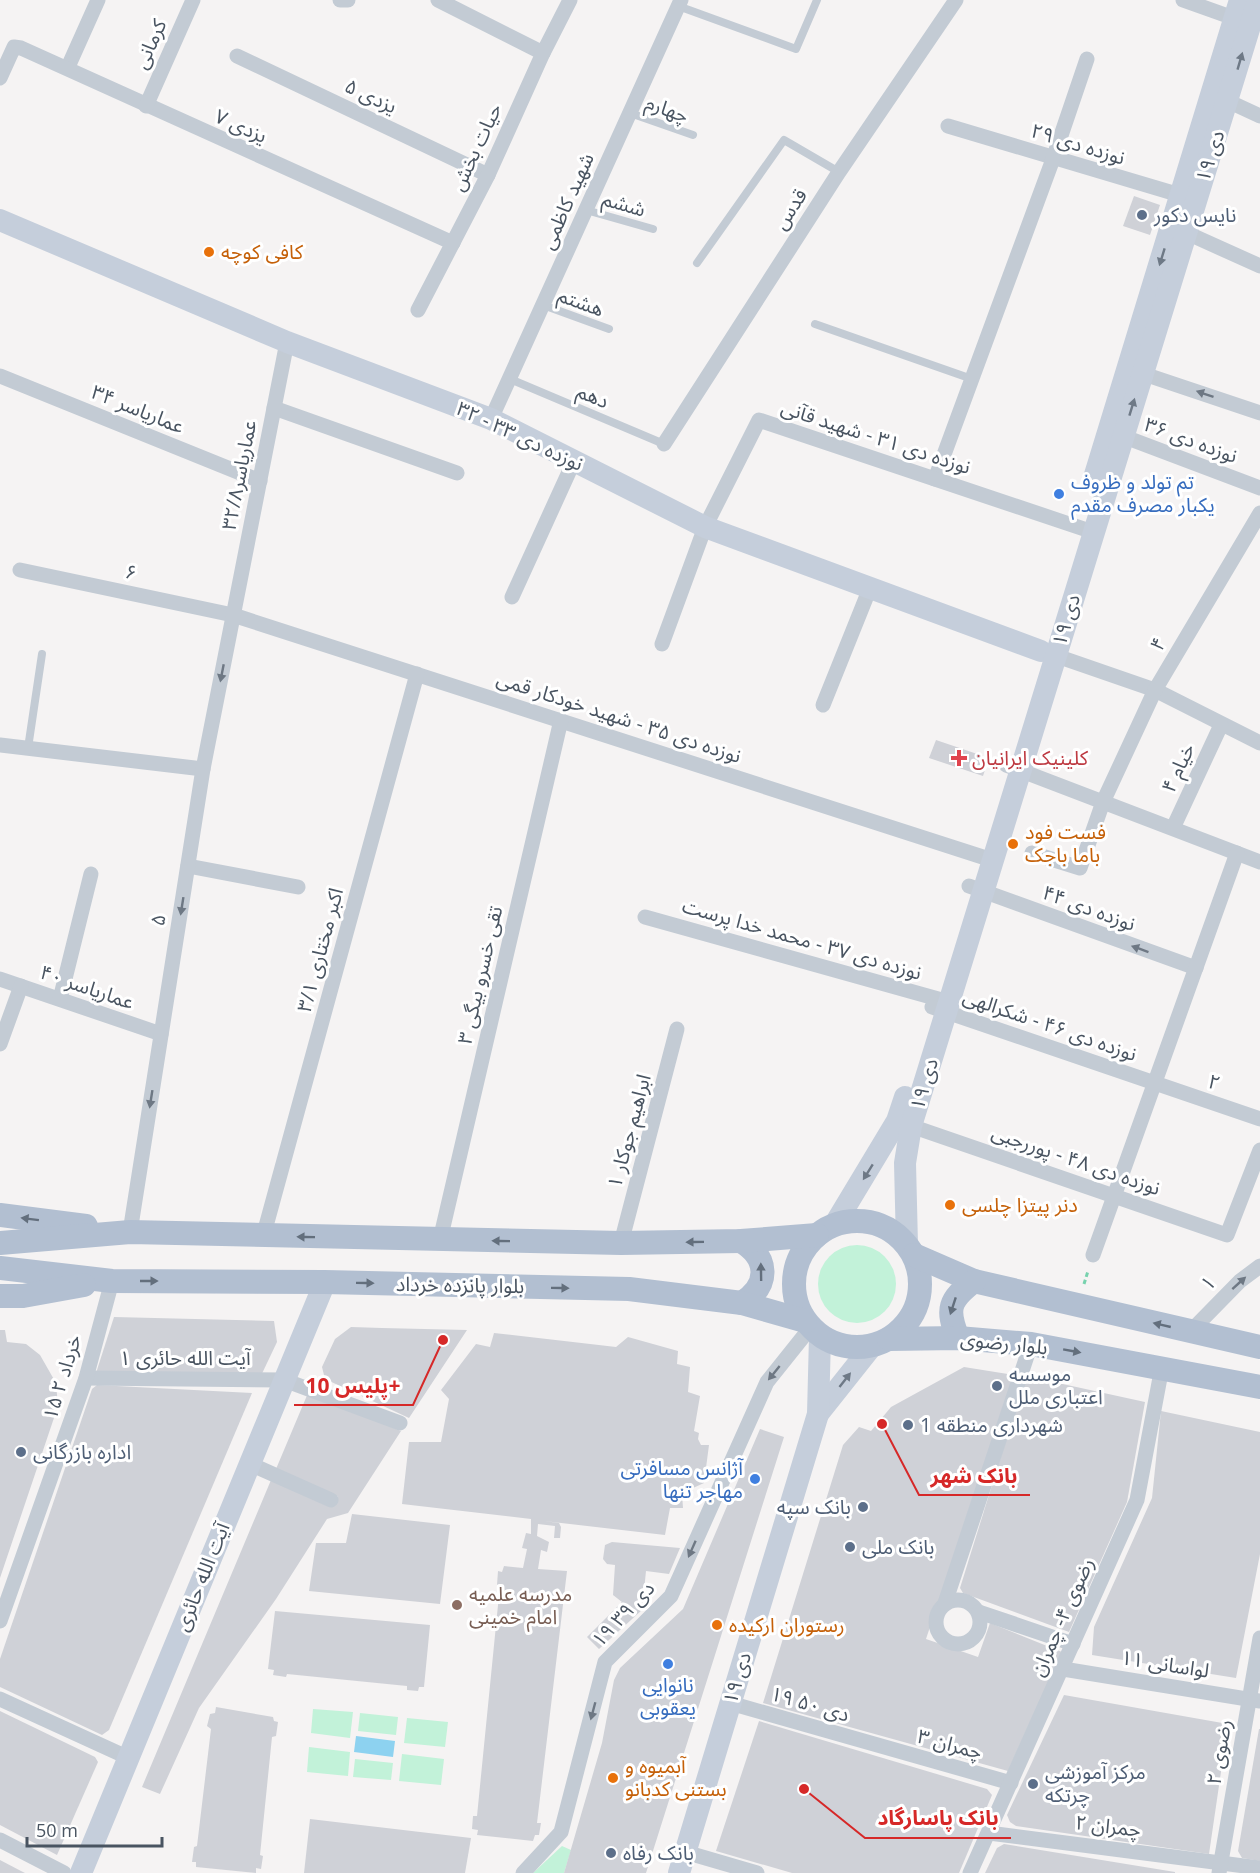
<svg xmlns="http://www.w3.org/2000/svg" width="1260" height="1873" font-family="'Open Sans','Noto Sans Arabic',sans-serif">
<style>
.green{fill:#c2f2d9}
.water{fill:#8dd2f0}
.building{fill:#cfd1d7}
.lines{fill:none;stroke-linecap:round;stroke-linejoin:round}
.path{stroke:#78d2ae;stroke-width:3;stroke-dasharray:4.5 3;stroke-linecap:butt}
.lane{stroke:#c3cbd4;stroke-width:8}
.street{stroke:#c3cbd4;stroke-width:15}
.secondary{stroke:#c5cedb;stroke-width:22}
.primary{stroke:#b2bfd1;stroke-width:24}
.oneway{fill:#6e7986}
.oneway2{fill:#6e7884}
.oneway3{fill:#636f7d}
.service-dot{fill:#5c6f8a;stroke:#fff;stroke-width:2}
.food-dot{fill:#e8710a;stroke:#fff;stroke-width:2}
.shop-dot{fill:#3f7fe0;stroke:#fff;stroke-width:2}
.health-dot{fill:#e0444e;stroke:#fff;stroke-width:2}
.education-dot{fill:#8d6e63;stroke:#fff;stroke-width:2}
.labels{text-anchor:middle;stroke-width:6;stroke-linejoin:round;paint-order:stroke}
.street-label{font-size:20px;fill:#495461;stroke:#fff}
.service-label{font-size:20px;fill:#4e5e75;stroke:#fff;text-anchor:start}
.food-label{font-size:20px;fill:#c56008;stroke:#fff;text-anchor:start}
.shop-label{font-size:20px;fill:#366cbe;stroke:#fff;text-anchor:start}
.health-label{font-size:20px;fill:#be3a42;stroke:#fff;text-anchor:start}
.education-label{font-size:20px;fill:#785e54;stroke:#fff;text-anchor:start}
.leader{fill:none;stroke:#d62828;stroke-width:2}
.callout-dot{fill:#d62828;stroke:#fff;stroke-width:2}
.callout-label{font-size:21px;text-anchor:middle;font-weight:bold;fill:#d62828;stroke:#fff;stroke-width:6;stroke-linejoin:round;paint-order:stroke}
</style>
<rect width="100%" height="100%" fill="#f5f3f3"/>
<g class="green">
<circle cx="857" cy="1284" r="39"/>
<path d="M 313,1709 L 353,1712 L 350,1738 L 311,1733 Z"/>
<path d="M 360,1713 L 398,1717 L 396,1735 L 358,1731 Z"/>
<path d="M 407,1718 L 448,1722 L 445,1747 L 404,1743 Z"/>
<path d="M 309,1747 L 350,1752 L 348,1776 L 307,1772 Z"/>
<path d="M 402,1754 L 444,1759 L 441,1785 L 399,1781 Z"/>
<path d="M 355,1759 L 393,1763 L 391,1780 L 353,1777 Z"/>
<path d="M 562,1846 L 571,1850 L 564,1873 L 533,1873 Z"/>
</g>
<path class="water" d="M 356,1736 L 395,1741 L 393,1757 L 354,1752 Z"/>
<g class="building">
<path d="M 1134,196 L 1160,205 L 1150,235 L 1123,226 Z"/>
<path d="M 936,740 L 989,758 L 983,776 L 929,758 Z"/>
<path d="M 114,1317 L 274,1321 L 277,1342 L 258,1382 L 96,1373 Z"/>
<path d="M 351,1327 L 382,1328 L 467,1330 L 409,1418 L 325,1379 L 322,1367 L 335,1339 Z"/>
<path d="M 0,1330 L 5,1330 L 7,1342 L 26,1344 L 40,1355 L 56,1383 L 58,1406 L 0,1578 Z"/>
<path d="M 494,1333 L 616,1347 L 628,1337 L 678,1351 L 677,1364 L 690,1367 L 688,1392 L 700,1396 L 694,1431 L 699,1433 L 698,1439 L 701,1445 L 709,1445 L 704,1483 L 693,1488 L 692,1493 L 682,1494 L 683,1508 L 670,1508 L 665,1535 L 544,1521 L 559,1523 L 561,1527 L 560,1538 L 554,1538 L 555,1526 L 538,1524 L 537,1536 L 549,1542 L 547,1552 L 541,1550 L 538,1569 L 567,1571 L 537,1823 L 541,1823 L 539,1835 L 535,1835 L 533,1841 L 477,1835 L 478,1830 L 472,1829 L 473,1816 L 477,1816 L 500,1585 L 497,1585 L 498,1571 L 502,1572 L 504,1566 L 523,1568 L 527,1549 L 522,1548 L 526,1533 L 531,1534 L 531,1519 L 402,1504 L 409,1442 L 441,1442 L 449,1399 L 441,1390 L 476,1344 L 490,1347 Z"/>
<path d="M 964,1367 L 1014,1375 L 926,1639 L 978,1657 L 990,1623 L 1062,1652 L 1008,1771 L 763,1703 L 843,1445 L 859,1427 L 871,1431 L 891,1407 Z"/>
<path d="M 1026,1376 L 1145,1402 L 1127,1502 L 1069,1632 L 963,1593 L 960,1588 Z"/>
<path d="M 97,1385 L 252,1393 L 109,1730 L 102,1735 L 0,1687 L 0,1659 L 92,1389 Z"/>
<path d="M 308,1393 L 401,1431 L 348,1513 L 327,1519 L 276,1599 L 199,1708 L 160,1794 L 142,1787 L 271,1480 L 334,1506 L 338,1497 L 276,1469 Z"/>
<path d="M 1161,1411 L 1260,1432 L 1260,1554 L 1236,1678 L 1092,1655 L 1094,1627 L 1152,1498 Z"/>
<path d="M 760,1429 L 784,1437 L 646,1873 L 564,1873 L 602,1743 L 614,1680 L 620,1668 L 683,1609 Z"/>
<path d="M 352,1514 L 450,1525 L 440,1604 L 309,1591 L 316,1543 L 346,1543 Z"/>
<path d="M 612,1542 L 680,1548 L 669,1574 L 646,1571 L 642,1610 L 599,1649 L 587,1637 L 622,1602 L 613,1595 L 615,1565 L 607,1564 L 603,1559 L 605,1545 Z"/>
<path d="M 275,1611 L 430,1625 L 424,1687 L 419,1687 L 418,1691 L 407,1690 L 407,1686 L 287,1674 L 286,1677 L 273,1675 L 274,1670 L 268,1669 Z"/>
<path d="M 1064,1695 L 1228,1724 L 1209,1854 L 1016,1826 L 1010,1822 L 1007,1815 Z"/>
<path d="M 216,1707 L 273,1717 L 274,1721 L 278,1722 L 276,1736 L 272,1737 L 260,1855 L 263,1856 L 261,1869 L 256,1868 L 256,1873 L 196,1867 L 196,1862 L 192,1862 L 194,1847 L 197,1846 L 211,1729 L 207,1726 L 210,1714 L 215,1713 Z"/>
<path d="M 0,1711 L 95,1757 L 98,1762 L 57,1855 L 0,1825 Z"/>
<path d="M 759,1721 L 987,1789 L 992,1795 L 959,1873 L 792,1873 L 716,1851 Z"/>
<path d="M 1259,1729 L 1260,1729 L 1260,1861 L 1242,1858 L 1238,1851 Z"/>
<path d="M 310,1819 L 471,1838 L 465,1873 L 304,1873 Z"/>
<path d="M 1004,1844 L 1175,1872 L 1175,1873 L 985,1873 L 997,1848 Z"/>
<path d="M 0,1860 L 21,1871 L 25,1873 L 0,1873 Z"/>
</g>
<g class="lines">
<path class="path" d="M 1084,1284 L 1088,1271"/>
<g class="lane">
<path d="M 678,6 L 796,49 L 817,0"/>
<path d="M 630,113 L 693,135"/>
<path d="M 586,210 L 653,229"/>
<path d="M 697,263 L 784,140 L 839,172"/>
<path d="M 543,305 L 609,329"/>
<path d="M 815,324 L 972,379"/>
<path d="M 510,379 L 664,444"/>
<path d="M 28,748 L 42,654"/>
</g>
<g class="street">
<path d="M 340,0 L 348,0"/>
<path d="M 438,0 L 543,53"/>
<path d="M 1183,0 L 1242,21"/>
<path d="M 237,56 L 488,175"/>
<path d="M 68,67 L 98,0"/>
<path d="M 0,78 L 14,47 L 21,48 L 453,243"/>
<path d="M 1219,97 L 1260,116"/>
<path d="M 146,106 L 193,0"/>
<path d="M 948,126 L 1190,198"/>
<path d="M 1178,229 L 1260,266"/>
<path d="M 418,310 L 488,175 L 543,53 L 570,0"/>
<path d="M 1135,371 L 1260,413"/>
<path d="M 0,376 L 260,481"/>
<path d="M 274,408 L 457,473"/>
<path d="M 491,419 L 681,0"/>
<path d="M 1117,434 L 1260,488"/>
<path d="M 664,444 L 839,172 L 956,0"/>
<path d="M 935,479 L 1053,159 L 1087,59"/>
<path d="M 20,570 L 233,615 L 992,860"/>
<path d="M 512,597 L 574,461"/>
<path d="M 662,644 L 705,527 L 759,420 L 1093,532"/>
<path d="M 1048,653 L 1155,690 L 1260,743"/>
<path d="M 823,705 L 870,588"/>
<path d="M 0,745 L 203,769"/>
<path d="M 1006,765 L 1260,862"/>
<path d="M 1173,828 L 1221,725"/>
<path d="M 1032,853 L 1080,868 L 1103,802 L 1155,690 L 1260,513"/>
<path d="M 188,866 L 298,887"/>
<path d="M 969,886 L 1196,968"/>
<path d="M 645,917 L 949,1002"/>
<path d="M 0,979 L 161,1034"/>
<path d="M 60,999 L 91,874"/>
<path d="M 932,1007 L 1260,1119"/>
<path d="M 0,1044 L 21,986"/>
<path d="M 911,1126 L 1227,1235 L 1260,1150"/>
<path d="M 130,1232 L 203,769 L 287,342"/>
<path d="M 263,1237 L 417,674"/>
<path d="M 440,1240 L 561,720"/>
<path d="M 621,1243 L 677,1029"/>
<path d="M 1093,1255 L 1237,853"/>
<path d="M 1190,1332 L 1240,1281 L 1260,1266"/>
<path d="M 86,1378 L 284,1380 L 400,1423"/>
<path d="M 248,1463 L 331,1500"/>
<circle cx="958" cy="1622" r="22"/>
<path d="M 945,1603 L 1031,1344"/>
<path d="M 979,1612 L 1073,1644"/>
<path d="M 0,1621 L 86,1378 L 112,1281"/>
<path d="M 1063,1669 L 1260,1701"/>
<path d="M 0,1699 L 129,1758"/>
<path d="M 730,1703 L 1011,1783"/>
<path d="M 989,1833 L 1260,1868"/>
<path d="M 0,1840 L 64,1873"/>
<path d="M 685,1852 L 757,1873"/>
<path d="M 523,1873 L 561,1832 L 605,1662 L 671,1596 L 767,1382 L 811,1327"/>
<path d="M 970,1873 L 1137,1500 L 1162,1367"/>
<path d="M 1219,1873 L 1260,1638"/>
</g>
<g class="secondary">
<path d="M 0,220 L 287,342 L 491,419 L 705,527 L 1041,651"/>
<path d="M 1094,478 L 1240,0"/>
<path d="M 835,1224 L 897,1121 L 905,1097"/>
<path d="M 907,1245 L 905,1163 L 911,1126 L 1258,0"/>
<path d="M 818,1414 L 872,1346"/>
<path d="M 81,1873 L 325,1282"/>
<path d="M 679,1873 L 818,1414 L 820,1336"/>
</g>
<g class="primary">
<path d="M 0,1215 L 86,1226"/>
<circle cx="857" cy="1284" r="63"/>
<path d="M 741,1241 C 769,1258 770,1285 742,1303"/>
<path d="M 0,1243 L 130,1232 L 621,1243 L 741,1241 L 817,1235"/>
<path d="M 914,1255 L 974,1281 L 1260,1347"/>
<path d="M 0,1268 L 112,1281 L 325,1282 L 629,1289 L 742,1303 L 805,1321"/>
<path d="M 0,1296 L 23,1296 L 84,1285"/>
<path d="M 958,1338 C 946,1309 949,1300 974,1281"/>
<path d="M 889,1339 L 958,1338 L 1031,1344 L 1260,1387"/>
</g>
</g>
<defs><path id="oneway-solid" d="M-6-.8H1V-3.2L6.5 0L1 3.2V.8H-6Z" transform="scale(1.5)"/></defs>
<g class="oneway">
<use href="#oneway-solid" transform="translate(1240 61) rotate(-74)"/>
<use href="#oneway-solid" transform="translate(1162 257) rotate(107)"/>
<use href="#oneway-solid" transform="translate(1132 407) rotate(-73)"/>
<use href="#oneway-solid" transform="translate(868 1172) rotate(122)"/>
<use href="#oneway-solid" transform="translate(845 1380) rotate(-52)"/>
</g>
<g class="oneway2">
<use href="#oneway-solid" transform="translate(1205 394) rotate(-161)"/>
<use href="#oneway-solid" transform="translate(222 673) rotate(101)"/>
<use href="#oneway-solid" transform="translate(182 906) rotate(99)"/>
<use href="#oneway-solid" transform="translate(1140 949) rotate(-160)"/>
<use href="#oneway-solid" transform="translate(151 1099) rotate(99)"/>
<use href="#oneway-solid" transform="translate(1239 1283) rotate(-42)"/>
<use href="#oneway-solid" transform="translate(774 1373) rotate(129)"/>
<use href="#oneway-solid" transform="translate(692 1549) rotate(114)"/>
<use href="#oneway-solid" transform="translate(593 1711) rotate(105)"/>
</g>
<g class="oneway3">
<use href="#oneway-solid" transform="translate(30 1219) rotate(-173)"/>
<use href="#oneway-solid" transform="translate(306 1237) rotate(-179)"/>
<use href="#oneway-solid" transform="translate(501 1241) rotate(-179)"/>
<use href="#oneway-solid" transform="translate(695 1242) rotate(179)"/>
<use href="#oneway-solid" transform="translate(761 1272) rotate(-91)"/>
<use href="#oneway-solid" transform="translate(149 1281)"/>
<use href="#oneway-solid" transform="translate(365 1283) rotate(1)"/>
<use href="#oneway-solid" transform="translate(560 1288) rotate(1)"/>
<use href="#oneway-solid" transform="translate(953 1306) rotate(108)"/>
<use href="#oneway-solid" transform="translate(1162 1325) rotate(-167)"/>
<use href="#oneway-solid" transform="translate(1072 1351) rotate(10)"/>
</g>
<g class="service-dot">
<circle cx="1142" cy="215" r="6"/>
<circle cx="997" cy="1386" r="6"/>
<circle cx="908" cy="1425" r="6"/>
<circle cx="21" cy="1452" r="6"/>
<circle cx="863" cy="1507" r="6"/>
<circle cx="850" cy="1547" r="6"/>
<circle cx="1033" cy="1784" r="6"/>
<circle cx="611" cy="1853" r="6"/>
</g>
<g class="food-dot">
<circle cx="209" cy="252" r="6"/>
<circle cx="1013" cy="844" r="6"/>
<circle cx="950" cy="1205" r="6"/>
<circle cx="717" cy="1625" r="6"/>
<circle cx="613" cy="1778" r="6"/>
</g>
<g class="shop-dot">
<circle cx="1059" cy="494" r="6"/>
<circle cx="755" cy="1479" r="6"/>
<circle cx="668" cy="1664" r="6"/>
</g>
<path class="health-dot" d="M956 749h6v6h6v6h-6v6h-6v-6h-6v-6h6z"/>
<circle class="education-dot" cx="457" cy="1605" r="6"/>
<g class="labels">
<g class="street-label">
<text transform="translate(150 44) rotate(-66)" y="7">کرمانی</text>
<text transform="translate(371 96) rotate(25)" y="7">یزدی ۵</text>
<text transform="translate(667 109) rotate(20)" y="7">چهارم</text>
<text transform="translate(241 126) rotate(24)" y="7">یزدی ۷</text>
<text transform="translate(1078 144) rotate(17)" y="7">نوزده دی ۲۹</text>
<text transform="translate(476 147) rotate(-65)" y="7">حیات بخش</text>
<text transform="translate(1210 156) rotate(-72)" y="7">۱۹ دی</text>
<text transform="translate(567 201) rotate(-66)" y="7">شهید کاظمی</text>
<text transform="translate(624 204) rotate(16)" y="7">ششم</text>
<text transform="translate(790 209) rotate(-57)" y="7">قدس</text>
<text transform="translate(581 302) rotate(20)" y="7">هشتم</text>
<text transform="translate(593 396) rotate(23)" y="7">دهم</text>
<text transform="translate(138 409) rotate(22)" y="7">عماریاسر ۳۴</text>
<text transform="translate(520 436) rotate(25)" y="7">۳۲ - نوزده دی ۳۳</text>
<text transform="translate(876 437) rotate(18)" y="7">نوزده دی ۳۱ - شهید قآنی</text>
<text transform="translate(1191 440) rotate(20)" y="7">نوزده دی ۳۶</text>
<text transform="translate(239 475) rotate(-79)" y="7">عماریاسر۳۲/۸</text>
<text transform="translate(131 572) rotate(12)" y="7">۶</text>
<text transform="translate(1066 620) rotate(-73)" y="7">۱۹ دی</text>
<text transform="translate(1158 644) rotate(-59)" y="7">۴</text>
<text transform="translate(619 717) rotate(18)" y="7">نوزده دی ۳۵ - شهید خودکار قمی</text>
<text transform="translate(1178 768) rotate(-65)" y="7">۴ خیام</text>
<text transform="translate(1089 908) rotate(20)" y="7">نوزده دی ۴۴</text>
<text transform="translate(158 920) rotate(-81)" y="7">۵</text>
<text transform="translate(802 939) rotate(16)" y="7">نوزده دی ۳۷ - محمد خدا پرست</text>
<text transform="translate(320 950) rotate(-75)" y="7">۳/۱ اکبر مختاری</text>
<text transform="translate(480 975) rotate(-77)" y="7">۳ تقی خسرو بیگی</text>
<text transform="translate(87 987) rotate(19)" y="7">عماریاسر ۴۰</text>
<text transform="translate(1050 1025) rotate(19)" y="7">نوزده دی ۴۶ - شکرالهی</text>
<text transform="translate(1214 1082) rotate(18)" y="7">۲</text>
<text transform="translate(924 1084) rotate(-73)" y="7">۱۹ دی</text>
<text transform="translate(629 1131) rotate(-75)" y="7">۱ ابراهیم جوکار</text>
<text transform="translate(1076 1160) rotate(19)" y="7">نوزده دی ۴۸ - پوررجبی</text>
<text transform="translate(1208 1283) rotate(-46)" y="7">۱</text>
<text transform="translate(460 1285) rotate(1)" y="7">بلوار پانزده خرداد</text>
<text transform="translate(1004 1343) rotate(6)" y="7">بلوار رضوی</text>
<text x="185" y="1365">آیت الله حائری ۱</text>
<text transform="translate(62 1377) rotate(-73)" y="7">۱۵ خرداد ۲</text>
<text transform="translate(202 1577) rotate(-68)" y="7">آیت الله حائری</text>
<text transform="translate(623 1614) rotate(-47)" y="7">۱۹ دی ۳۹</text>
<text transform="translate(1062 1617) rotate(-66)" y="7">رضوی ۴- چمران</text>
<text transform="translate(1165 1664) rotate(9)" y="7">لواسانی ۱۱</text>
<text transform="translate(737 1678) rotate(-73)" y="7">۱۹ دی</text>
<text transform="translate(810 1704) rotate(16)" y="7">۱۹ دی ۵۰</text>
<text transform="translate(950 1744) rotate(15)" y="7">چمران ۳</text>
<text transform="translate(1219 1752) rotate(-80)" y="7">رضوی ۲</text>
<text transform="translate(1108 1826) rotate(7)" y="7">چمران ۲</text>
</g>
<g class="service-label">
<text x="1154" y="222">نایس دکور</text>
<text x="1009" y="1381">موسسه<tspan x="1009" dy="23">اعتباری ملل</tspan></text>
<text x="920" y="1432">شهرداری منطقه 1</text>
<text x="33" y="1459">اداره بازرگانی</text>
<text x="851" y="1514" text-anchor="end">بانک سپه</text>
<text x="862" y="1554">بانک ملی</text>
<text x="1045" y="1779">مرکز آموزشی<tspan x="1045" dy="23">چرتکه</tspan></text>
<text x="623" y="1860">بانک رفاه</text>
</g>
<g class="food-label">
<text x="221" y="259">کافی کوچه</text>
<text x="1025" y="839">فست فود<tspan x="1025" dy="23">باما باجک</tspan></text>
<text x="962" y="1212">دنر پیتزا چلسی</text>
<text x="729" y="1632">رستوران ارکیده</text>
<text x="625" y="1773">آبمیوه و<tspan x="625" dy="23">بستنی کدبانو</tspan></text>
</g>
<g class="shop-label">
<text x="1071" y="489">تم تولد و ظروف<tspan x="1071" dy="23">یکبار مصرف مقدم</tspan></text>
<text x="743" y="1475" text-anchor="end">آژانس مسافرتی<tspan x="743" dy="23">مهاجر تنها</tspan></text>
<text x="668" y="1692" text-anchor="middle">نانوایی<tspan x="668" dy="23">یعقوبی</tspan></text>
</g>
<g class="health-label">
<text x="972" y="765">کلینیک ایرانیان</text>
</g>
<g class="education-label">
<text x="469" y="1601">مدرسه علمیه<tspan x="469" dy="23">امام خمینی</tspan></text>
</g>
</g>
<path class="leader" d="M443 1340L413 1405H294M882 1424L919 1495H1030M804 1789L865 1838H1011"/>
<g class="callout-dot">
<circle cx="443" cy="1340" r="6"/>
<circle cx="882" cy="1424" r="6"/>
<circle cx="804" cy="1789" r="6"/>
</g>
<g class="callout-label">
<text x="353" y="1393">پلیس 10+</text>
<text x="974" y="1483">بانک شهر</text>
<text x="938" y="1825">بانک پاسارگاد</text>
</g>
<path d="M27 1837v9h135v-9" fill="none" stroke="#495461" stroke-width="3"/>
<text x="36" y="1837" font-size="18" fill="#495461" stroke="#ffffff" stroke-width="4.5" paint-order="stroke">50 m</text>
</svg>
